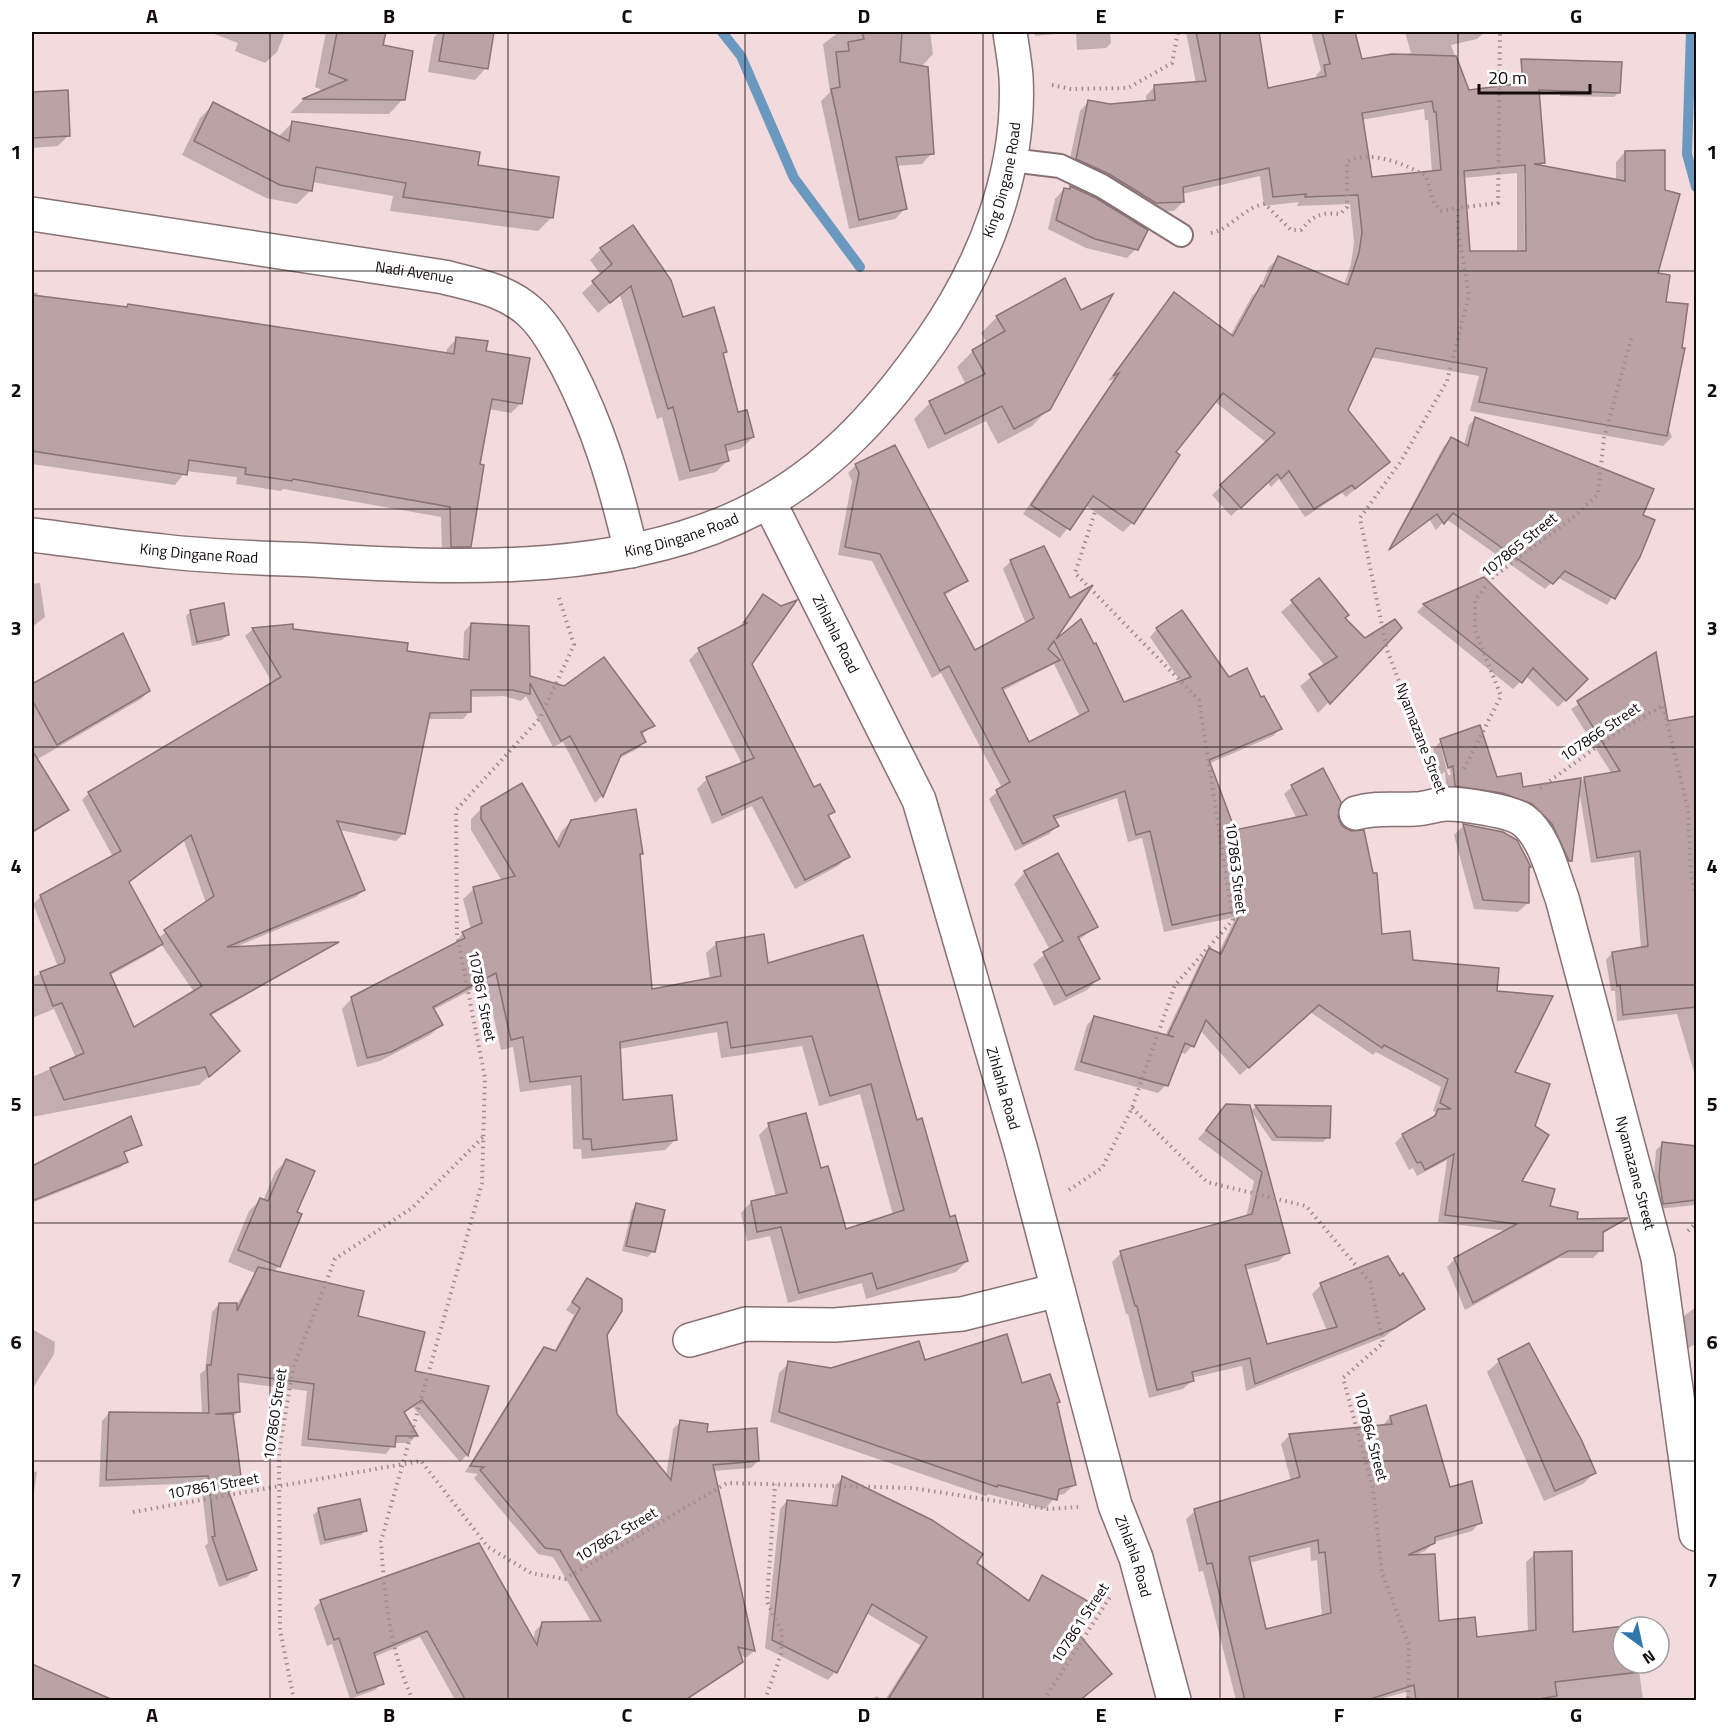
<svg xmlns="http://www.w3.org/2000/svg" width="1728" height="1732" font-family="'Titillium Web',sans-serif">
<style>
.shadow{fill:#0003;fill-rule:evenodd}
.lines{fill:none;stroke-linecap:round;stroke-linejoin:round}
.stream{stroke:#6a98bf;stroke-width:10}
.building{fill:#bba3a5;stroke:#897374;stroke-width:1.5;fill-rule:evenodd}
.lane-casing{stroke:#877173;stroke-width:26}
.street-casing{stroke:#877173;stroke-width:36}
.secondary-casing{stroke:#877173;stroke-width:36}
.path{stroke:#9f8c8e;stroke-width:4;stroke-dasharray:1.5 4.5;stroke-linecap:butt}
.lane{stroke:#fff;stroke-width:22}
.street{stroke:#fff;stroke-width:33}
.secondary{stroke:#fff;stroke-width:33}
.grid{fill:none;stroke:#120a0b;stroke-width:1.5;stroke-opacity:0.55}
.labels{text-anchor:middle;stroke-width:6;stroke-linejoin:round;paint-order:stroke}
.street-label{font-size:15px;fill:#120a0b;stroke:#fff}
.neatline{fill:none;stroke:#120a0b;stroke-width:2}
.grid-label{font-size:20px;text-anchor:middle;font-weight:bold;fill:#120a0b}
</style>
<rect width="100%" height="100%" fill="#f3dadc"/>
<g class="shadow">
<path d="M 209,32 L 285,32 L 277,52 L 265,63 L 235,51 L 238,43 Z"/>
<path d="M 326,32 L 384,32 L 382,46 L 403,99 L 389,114 L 290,113 L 303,100 L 324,91 L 315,87 Z"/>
<path d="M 440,32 L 492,33 L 486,68 L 475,80 L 428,72 L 434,37 Z"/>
<path d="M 839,32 L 930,32 L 933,54 L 923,65 L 915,65 L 932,153 L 922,164 L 896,166 L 905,209 L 895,219 L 849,229 L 821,101 L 830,92 L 823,44 Z"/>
<path d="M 1035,32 L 1110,32 L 1111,43 L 1106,48 L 1077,50 L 1076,32 L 1035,36 Z"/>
<path d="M 1186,32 L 1258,32 L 1267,90 L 1317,79 L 1316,75 L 1321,70 L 1311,32 L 1353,32 L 1360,61 L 1411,53 L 1405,32 L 1485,32 L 1477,39 L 1451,45 L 1468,92 L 1544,162 L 1539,167 L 1616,181 L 1616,162 L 1625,152 L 1656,275 L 1645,375 L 1672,437 L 1663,446 L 1470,411 L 1479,376 L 1370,357 L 1346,410 L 1388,462 L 1346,497 L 1342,493 L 1305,517 L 1279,479 L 1271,487 L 1267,482 L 1231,516 L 1212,495 L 1267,443 L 1214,401 L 1174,453 L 1178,455 L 1132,523 L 1123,532 L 1085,505 L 1060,538 L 1023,514 L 1114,379 L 1108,381 L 1174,294 L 1230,336 L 1252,296 L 1260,288 L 1269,267 L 1279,258 L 1344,285 L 1351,264 L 1354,242 L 1350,204 L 1297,206 L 1299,202 L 1264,206 L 1260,176 L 1182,194 L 1183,202 L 1174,211 L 1146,212 L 1068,168 L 1080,111 L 1089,101 L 1110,106 L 1146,103 L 1146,96 L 1155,86 L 1196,83 ZM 1424,109 L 1425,120 L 1428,120 L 1432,172 L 1370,178 L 1361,120 ZM 1517,173 L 1517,253 L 1469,252 L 1463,178 ZM 1524,173 L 1527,173 L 1528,259 L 1525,259 Z"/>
<path d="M 1561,67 L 1619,92 L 1614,97 L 1560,96 Z"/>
<path d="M 67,91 L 69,135 L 58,146 L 32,148 L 32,93 Z"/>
<path d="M 214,104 L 279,136 L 293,122 L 476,166 L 552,217 L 538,231 L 390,211 L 393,196 L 312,182 L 311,190 L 297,204 L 266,198 L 182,155 L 200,118 Z"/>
<path d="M 1071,188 L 1136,249 L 1127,258 L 1086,248 L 1048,229 L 1055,199 L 1064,189 Z"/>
<path d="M 601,249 L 682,319 L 725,352 L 722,355 L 737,414 L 753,437 L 742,448 L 725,452 L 727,461 L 716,472 L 679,481 L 662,417 L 657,419 L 620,295 L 598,313 L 582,293 L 601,275 L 590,260 Z"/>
<path d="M 32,292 L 38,293 L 37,297 L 446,354 L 447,349 L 457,338 L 485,353 L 521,403 L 511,413 L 488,409 L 470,546 L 459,556 L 442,556 L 441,517 L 283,489 L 281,491 L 236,484 L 237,477 L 186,471 L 175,485 L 32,464 Z"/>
<path d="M 997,317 L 1048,409 L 1032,426 L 998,444 L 986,421 L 928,449 L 914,419 L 930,403 L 966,385 L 957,367 L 973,351 L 987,343 L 981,333 Z"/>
<path d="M 1475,419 L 1638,556 L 1607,605 L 1557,577 L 1545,589 L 1446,519 L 1436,530 L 1429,519 L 1387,552 L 1444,446 L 1451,439 L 1464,445 L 1469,425 Z"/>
<path d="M 856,465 L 966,581 L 944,596 L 974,652 L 1026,624 L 1003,569 L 1011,561 L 1051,644 L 1080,621 L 1123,704 L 1181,682 L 1150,637 L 1157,629 L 1260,699 L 1280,729 L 1273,736 L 1208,764 L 1234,831 L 1297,819 L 1284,794 L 1292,787 L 1322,770 L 1336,817 L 1380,935 L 1411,961 L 1496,992 L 1513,1072 L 1533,1127 L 1519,1181 L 1548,1208 L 1575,1220 L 1624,1220 L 1601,1235 L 1601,1250 L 1593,1258 L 1559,1258 L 1465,1310 L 1447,1267 L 1455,1259 L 1507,1231 L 1438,1222 L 1447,1160 L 1417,1176 L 1413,1168 L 1409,1170 L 1395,1143 L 1403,1135 L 1430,1121 L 1436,1112 L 1433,1111 L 1441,1087 L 1376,1052 L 1373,1055 L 1310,1012 L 1240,1075 L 1200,1030 L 1192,1046 L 1185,1054 L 1180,1052 L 1166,1085 L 1158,1093 L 1074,1070 L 1087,1025 L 1094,1017 L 1165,1036 L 1202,958 L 1210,950 L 1218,954 L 1236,917 L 1164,932 L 1142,838 L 1128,842 L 1117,798 L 1054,820 L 1057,826 L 1049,834 L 1015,851 L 989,799 L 1002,788 L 941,673 L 932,678 L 872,561 L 838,555 L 852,481 L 848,473 ZM 1054,664 L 1080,717 L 1029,744 L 1002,691 Z"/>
<path d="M 1484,579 L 1586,679 L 1558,707 L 1526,676 L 1513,689 L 1417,612 L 1424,605 Z"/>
<path d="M 1319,580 L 1344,618 L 1365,640 L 1400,628 L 1318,713 L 1300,686 L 1325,666 L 1281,612 Z"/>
<path d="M 40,583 L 45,617 L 32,627 L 32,584 Z"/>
<path d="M 763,596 L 750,664 L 814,789 L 833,812 L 828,817 L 848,856 L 838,866 L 795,889 L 752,806 L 712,824 L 697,789 L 707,779 L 742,764 L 689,660 L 699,650 L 736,631 Z"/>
<path d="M 191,611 L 228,635 L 222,640 L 192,646 L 186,616 Z"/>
<path d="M 471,624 L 528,677 L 653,726 L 641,735 L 645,742 L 637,749 L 618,759 L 602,796 L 595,803 L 563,742 L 553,747 L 526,696 L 521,701 L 504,696 L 470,697 L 470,711 L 463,719 L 427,719 L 403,834 L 396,841 L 339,830 L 364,890 L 356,897 L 233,948 L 335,944 L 210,1016 L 238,1051 L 199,1085 L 32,1117 L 32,1077 L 76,1058 L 54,1009 L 32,1018 L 32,977 L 58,967 L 33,904 L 41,896 L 113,857 L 82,800 L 89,793 L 273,684 L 245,636 L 253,629 L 291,625 L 292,630 L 463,660 L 464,632 ZM 184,841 L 206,903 L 158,938 L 128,883 ZM 161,944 L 194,992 L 133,1029 L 109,976 L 154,951 Z"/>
<path d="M 122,635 L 149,691 L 141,699 L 36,760 L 67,810 L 32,834 L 32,686 Z"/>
<path d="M 1655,654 L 1667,722 L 1696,717 L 1696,1072 L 1694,1072 L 1677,1014 L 1617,1021 L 1615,991 L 1611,991 L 1606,960 L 1612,953 L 1641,949 L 1634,857 L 1591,863 L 1579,790 L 1571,860 L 1563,869 L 1546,835 L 1447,793 L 1445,772 L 1440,775 L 1433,749 L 1441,741 L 1496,778 L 1522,789 L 1578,785 L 1584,778 L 1612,774 L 1571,709 ZM 1440,743 L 1443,743 L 1451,775 L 1448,775 Z"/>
<path d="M 482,808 L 555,844 L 561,832 L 571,821 L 642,853 L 638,856 L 651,990 L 710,980 L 706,953 L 717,943 L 767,965 L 916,1122 L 949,1219 L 967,1261 L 956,1272 L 866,1299 L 862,1283 L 788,1303 L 770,1236 L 747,1241 L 741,1213 L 751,1202 L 776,1197 L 759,1135 L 769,1125 L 820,1170 L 845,1231 L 893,1215 L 860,1094 L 819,1106 L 802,1046 L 721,1058 L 717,1032 L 619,1049 L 622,1102 L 675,1140 L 665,1150 L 582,1159 L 581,1149 L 573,1149 L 571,1085 L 520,1092 L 513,1047 L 501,1050 L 486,982 L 433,1010 L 441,1025 L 430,1035 L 380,1061 L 357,1067 L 342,1009 L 352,998 L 453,945 L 463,933 L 471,930 L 463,899 L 474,889 L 502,881 L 471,830 L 471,819 Z"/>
<path d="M 1463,826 L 1511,837 L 1529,867 L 1527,869 L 1528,903 L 1518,912 L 1474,909 L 1454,835 Z"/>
<path d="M 1025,872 L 1096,926 L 1078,941 L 1098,979 L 1087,990 L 1054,1006 L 1033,964 L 1050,950 L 1014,884 Z"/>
<path d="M 1226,1106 L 1249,1106 L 1288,1252 L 1279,1261 L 1245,1270 L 1266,1346 L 1327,1331 L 1312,1294 L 1321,1285 L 1423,1308 L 1384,1337 L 1246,1391 L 1242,1366 L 1191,1378 L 1192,1381 L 1183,1389 L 1149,1398 L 1128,1314 L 1126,1314 L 1112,1262 L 1121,1253 L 1246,1218 L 1254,1181 L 1198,1139 Z"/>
<path d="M 1256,1106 L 1329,1108 L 1328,1137 L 1323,1142 L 1272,1141 L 1251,1111 Z"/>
<path d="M 114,1133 L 126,1162 L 121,1167 L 32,1203 L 32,1168 Z"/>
<path d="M 1663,1144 L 1696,1147 L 1696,1205 L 1657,1209 L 1653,1184 L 1656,1150 Z"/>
<path d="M 286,1161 L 295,1213 L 300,1215 L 278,1267 L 273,1272 L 356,1317 L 414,1372 L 487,1387 L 467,1455 L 460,1462 L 413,1407 L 403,1414 L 416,1436 L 409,1443 L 394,1443 L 386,1454 L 301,1446 L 307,1391 L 237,1382 L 238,1412 L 232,1418 L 240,1485 L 228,1493 L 255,1569 L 247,1577 L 219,1587 L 205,1546 L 208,1543 L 201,1483 L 99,1487 L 102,1421 L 109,1413 L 202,1415 L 200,1374 L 205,1370 L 212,1312 L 219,1304 L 237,1305 L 255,1273 L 228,1262 L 249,1211 L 260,1200 L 263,1201 L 275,1172 Z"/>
<path d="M 637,1205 L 653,1251 L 648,1257 L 622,1251 L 632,1210 Z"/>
<path d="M 587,1280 L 606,1334 L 616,1414 L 666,1477 L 673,1429 L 680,1422 L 758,1461 L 751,1468 L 713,1471 L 754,1651 L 747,1657 L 739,1656 L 741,1662 L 734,1669 L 690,1697 L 635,1663 L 506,1700 L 455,1700 L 420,1637 L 374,1657 L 382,1683 L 375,1690 L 350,1699 L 332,1644 L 327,1646 L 314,1608 L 321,1601 L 533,1641 L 535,1631 L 542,1624 L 592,1623 L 553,1557 L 538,1554 L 474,1478 L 478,1474 L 465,1472 L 537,1356 L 544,1349 L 554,1352 L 574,1315 L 566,1310 Z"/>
<path d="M 1696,1307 L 1696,1344 L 1688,1348 L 1682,1338 L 1680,1319 Z"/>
<path d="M 32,1329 L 55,1342 L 54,1354 L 32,1390 Z"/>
<path d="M 1499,1361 L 1594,1473 L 1583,1484 L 1544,1501 L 1487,1372 Z"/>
<path d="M 924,1362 L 1021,1384 L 1056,1404 L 1074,1485 L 1064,1494 L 1056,1496 L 1045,1509 L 988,1494 L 986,1496 L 770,1422 L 779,1373 L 789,1363 L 831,1370 Z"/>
<path d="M 1390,1417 L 1480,1522 L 1472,1531 L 1434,1542 L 1425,1551 L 1413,1556 L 1437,1622 L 1476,1638 L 1528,1633 L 1526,1562 L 1535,1554 L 1572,1634 L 1623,1628 L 1623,1663 L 1638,1663 L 1643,1700 L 1407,1700 L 1406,1692 L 1376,1700 L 1364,1661 L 1343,1700 L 1236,1700 L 1203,1571 L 1199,1572 L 1186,1519 L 1195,1511 L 1291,1481 L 1281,1444 L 1290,1435 L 1382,1426 ZM 1310,1547 L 1311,1561 L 1317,1560 L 1322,1617 L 1265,1631 L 1249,1563 Z"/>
<path d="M 32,1471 L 37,1472 L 32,1504 Z"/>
<path d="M 843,1478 L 975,1563 L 1027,1601 L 1043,1577 L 1074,1631 L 1079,1700 L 885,1700 L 920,1645 L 866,1613 L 835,1672 L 828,1680 L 765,1648 L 780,1509 L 787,1501 L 831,1507 L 835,1485 Z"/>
<path d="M 319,1510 L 366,1530 L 361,1535 L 320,1545 L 313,1515 Z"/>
<path d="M 876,1696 L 883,1700 L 872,1700 Z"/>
</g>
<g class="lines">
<g class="stream">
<path d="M 722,32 L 741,56 L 794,178 L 860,267"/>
<path d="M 1691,32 L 1687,154 L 1696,187"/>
</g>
</g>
<g class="building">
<path d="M 337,32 L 386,32 L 383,45 L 413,51 L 405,100 L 302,99 L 347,80 L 329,73 Z"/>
<path d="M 444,32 L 494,32 L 488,69 L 439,61 Z"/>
<path d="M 862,32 L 902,32 L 900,62 L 928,67 L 934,154 L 896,157 L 907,209 L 859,220 L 831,89 L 840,87 L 836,52 L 849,51 L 848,42 L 864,39 Z"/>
<path d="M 1196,32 L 1259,32 L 1268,88 L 1326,76 L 1324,65 L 1330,64 L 1322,32 L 1355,32 L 1362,59 L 1392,54 L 1456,56 L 1469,90 L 1523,83 L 1521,59 L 1622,62 L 1620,93 L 1539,90 L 1545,163 L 1534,164 L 1625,181 L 1625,151 L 1665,150 L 1665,190 L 1680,194 L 1658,273 L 1670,275 L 1666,302 L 1688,304 L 1682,348 L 1685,348 L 1667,436 L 1479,402 L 1487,368 L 1376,348 L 1348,410 L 1390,462 L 1355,489 L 1352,485 L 1314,509 L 1289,471 L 1281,479 L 1277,474 L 1241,508 L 1220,485 L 1275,433 L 1223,393 L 1176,452 L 1180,455 L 1134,524 L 1093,496 L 1070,530 L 1031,505 L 1119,373 L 1113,376 L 1174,292 L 1233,336 L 1261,285 L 1264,287 L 1278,256 L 1348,285 L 1359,253 L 1362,232 L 1358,195 L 1305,197 L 1306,194 L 1273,197 L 1269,168 L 1183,187 L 1184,202 L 1156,203 L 1109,174 L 1076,159 L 1088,100 L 1110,104 L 1155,100 L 1154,85 L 1206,81 ZM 1432,101 L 1434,112 L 1436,112 L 1441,170 L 1372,177 L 1362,113 ZM 1525,165 L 1526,251 L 1470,251 L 1464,171 Z"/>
<path d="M 68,90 L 70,136 L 32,138 L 32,92 Z"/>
<path d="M 213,102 L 289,141 L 292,121 L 480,152 L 478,165 L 559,177 L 553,218 L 403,197 L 406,183 L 316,167 L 312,191 L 280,185 L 194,141 Z"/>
<path d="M 1070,186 L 1096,198 L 1148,230 L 1138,250 L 1095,239 L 1056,220 L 1064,188 L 1070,189 Z"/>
<path d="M 633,225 L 671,280 L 683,317 L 714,307 L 727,352 L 723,353 L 738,412 L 747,410 L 754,437 L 725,445 L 729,461 L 690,471 L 673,407 L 668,409 L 631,286 L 610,303 L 592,281 L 612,264 L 600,248 Z"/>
<path d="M 1065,278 L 1081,310 L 1113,294 L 1050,410 L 1014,429 L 1002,406 L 945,434 L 929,401 L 985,374 L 972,350 L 1005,331 L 996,316 Z"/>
<path d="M 32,295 L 127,307 L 128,304 L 454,354 L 456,337 L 488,341 L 486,351 L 530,358 L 522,404 L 492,399 L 480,464 L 484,465 L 471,547 L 451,547 L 450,507 L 293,479 L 292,481 L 245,474 L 246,468 L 189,460 L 187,475 L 32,451 Z"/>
<path d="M 1475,417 L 1654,489 L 1643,515 L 1655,520 L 1640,557 L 1615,599 L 1565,571 L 1553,584 L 1453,513 L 1444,524 L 1437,514 L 1389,550 L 1451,437 L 1468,446 Z"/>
<path d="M 895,445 L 968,581 L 944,593 L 975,650 L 1034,618 L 1010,560 L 1044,546 L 1070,598 L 1093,585 L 1056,639 L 1081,619 L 1094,644 L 1096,643 L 1124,702 L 1191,677 L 1156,628 L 1182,610 L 1229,677 L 1247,668 L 1261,697 L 1264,696 L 1282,729 L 1209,760 L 1235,830 L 1307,815 L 1291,785 L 1323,768 L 1341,802 L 1338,817 L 1342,826 L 1351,831 L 1364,830 L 1373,873 L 1377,873 L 1382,934 L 1410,931 L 1413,960 L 1499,968 L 1497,991 L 1553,996 L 1515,1072 L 1550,1084 L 1535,1126 L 1549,1135 L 1522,1181 L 1555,1189 L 1550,1206 L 1578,1212 L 1577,1219 L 1628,1218 L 1603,1232 L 1603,1251 L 1568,1251 L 1473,1303 L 1454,1258 L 1517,1224 L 1445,1215 L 1454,1154 L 1425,1170 L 1421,1162 L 1417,1163 L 1402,1134 L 1435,1116 L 1438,1109 L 1451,1109 L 1440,1103 L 1448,1079 L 1384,1045 L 1382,1048 L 1319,1005 L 1249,1068 L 1206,1020 L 1194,1047 L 1185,1043 L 1168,1086 L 1081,1062 L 1094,1016 L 1174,1037 L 1168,1035 L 1209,948 L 1221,954 L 1242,910 L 1172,925 L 1150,831 L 1136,835 L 1125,791 L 1053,816 L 1059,826 L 1023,844 L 996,790 L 1010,782 L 949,666 L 940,671 L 880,554 L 845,547 L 859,473 L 855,464 ZM 1054,641 L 1089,711 L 1029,742 L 1002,688 L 1060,660 L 1048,649 Z"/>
<path d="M 1484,577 L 1588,679 L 1566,701 L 1533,668 L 1522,683 L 1423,604 Z"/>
<path d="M 1319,578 L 1349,615 L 1345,618 L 1365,638 L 1395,619 L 1402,628 L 1330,704 L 1309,674 L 1337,657 L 1291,600 Z"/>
<path d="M 763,594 L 781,606 L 797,600 L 752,664 L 814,787 L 820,784 L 835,812 L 828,815 L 850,857 L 805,880 L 762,797 L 722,815 L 706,777 L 754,758 L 698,648 L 747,623 L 744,622 Z"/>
<path d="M 224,603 L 229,635 L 197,642 L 190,610 Z"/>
<path d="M 471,623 L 529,626 L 530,676 L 564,686 L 604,657 L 655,726 L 641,732 L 646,742 L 621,755 L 603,797 L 570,736 L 561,741 L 530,683 L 530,694 L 512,690 L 471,690 L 471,712 L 430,713 L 405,834 L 337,821 L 365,890 L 227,947 L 339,942 L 210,1014 L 240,1051 L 209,1077 L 205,1067 L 64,1100 L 50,1068 L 84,1053 L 62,1003 L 53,1006 L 40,972 L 64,963 L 65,959 L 40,895 L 121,851 L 88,792 L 281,677 L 252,628 L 293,624 L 293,629 L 408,643 L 407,651 L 469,660 ZM 191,835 L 214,896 L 164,930 L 202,986 L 134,1027 L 110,973 L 163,944 L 129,882 Z"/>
<path d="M 123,633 L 150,691 L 57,745 L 32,700 L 32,684 Z"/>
<path d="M 1656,652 L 1668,721 L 1696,716 L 1696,1007 L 1623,1015 L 1620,985 L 1617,986 L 1612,952 L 1648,946 L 1640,851 L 1597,858 L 1584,777 L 1620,771 L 1577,701 Z"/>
<path d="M 1480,725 L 1497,777 L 1521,773 L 1523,787 L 1581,778 L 1572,861 L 1569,861 L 1552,824 L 1532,804 L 1502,793 L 1455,786 L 1453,766 L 1448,768 L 1440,739 Z"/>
<path d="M 32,750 L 69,810 L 32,832 Z"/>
<path d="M 522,783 L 559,847 L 571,820 L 636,809 L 643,854 L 640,854 L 652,989 L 721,976 L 716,942 L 764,934 L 768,963 L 863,935 L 917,1120 L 922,1118 L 950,1217 L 955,1215 L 968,1261 L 877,1289 L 872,1273 L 799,1293 L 781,1227 L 757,1232 L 751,1201 L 787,1193 L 768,1123 L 806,1113 L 821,1168 L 828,1166 L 846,1229 L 904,1210 L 871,1084 L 830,1096 L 812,1036 L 731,1048 L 727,1022 L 620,1042 L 623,1100 L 672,1095 L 677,1140 L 592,1150 L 591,1139 L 583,1139 L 581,1076 L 530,1082 L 523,1037 L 511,1040 L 496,973 L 433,1007 L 443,1025 L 391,1052 L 367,1058 L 351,997 L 465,938 L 462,932 L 482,923 L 473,887 L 515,876 L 481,819 L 481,807 Z"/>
<path d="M 1463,824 L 1503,832 L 1517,840 L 1531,867 L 1529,867 L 1529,903 L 1483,900 Z"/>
<path d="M 1058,853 L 1098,927 L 1078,937 L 1100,979 L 1066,996 L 1043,952 L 1063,941 L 1024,871 Z"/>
<path d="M 1226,1104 L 1250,1105 L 1290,1253 L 1245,1265 L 1267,1344 L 1337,1327 L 1320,1283 L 1388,1256 L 1400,1276 L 1403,1273 L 1425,1309 L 1395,1328 L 1255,1384 L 1250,1358 L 1192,1372 L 1194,1381 L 1157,1390 L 1137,1306 L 1135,1306 L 1120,1251 L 1252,1214 L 1262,1172 L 1206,1130 Z"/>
<path d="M 1255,1105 L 1331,1106 L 1330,1138 L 1277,1137 Z"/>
<path d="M 131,1116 L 142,1145 L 124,1152 L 128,1162 L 32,1201 L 32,1166 Z"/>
<path d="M 1662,1142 L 1696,1146 L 1696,1200 L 1663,1204 L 1659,1177 Z"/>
<path d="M 286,1159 L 315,1171 L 297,1212 L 302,1214 L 280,1267 L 238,1250 L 260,1198 L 268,1201 Z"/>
<path d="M 636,1203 L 665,1210 L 655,1252 L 626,1246 Z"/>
<path d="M 258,1267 L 364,1291 L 358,1316 L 425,1332 L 415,1371 L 489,1386 L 468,1456 L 422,1400 L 404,1412 L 418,1436 L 396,1436 L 395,1447 L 308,1439 L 314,1384 L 238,1374 L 240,1412 L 215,1414 L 233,1414 L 242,1485 L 227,1487 L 257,1570 L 227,1580 L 212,1537 L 215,1536 L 208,1476 L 106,1480 L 109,1412 L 209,1413 L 207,1365 L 211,1365 L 219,1303 L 237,1303 L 237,1311 Z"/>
<path d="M 587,1278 L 622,1299 L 622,1311 L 607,1335 L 617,1414 L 671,1480 L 680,1420 L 708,1424 L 707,1432 L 757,1428 L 759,1461 L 713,1465 L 755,1651 L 738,1647 L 743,1662 L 684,1701 L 466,1701 L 427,1631 L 374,1653 L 384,1684 L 357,1693 L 339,1638 L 334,1640 L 320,1600 L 479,1543 L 537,1645 L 542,1622 L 601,1621 L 560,1550 L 545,1548 L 480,1470 L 484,1467 L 470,1466 L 544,1347 L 556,1351 L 580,1308 L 572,1302 Z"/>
<path d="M 1007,1334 L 1022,1383 L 1050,1374 L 1060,1402 L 1057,1403 L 1076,1485 L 1059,1489 L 1057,1500 L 998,1485 L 997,1487 L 779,1412 L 788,1361 L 831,1368 L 919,1341 L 925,1360 Z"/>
<path d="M 1529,1343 L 1582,1441 L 1596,1473 L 1555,1491 L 1498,1359 Z"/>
<path d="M 1426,1405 L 1450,1487 L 1472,1481 L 1482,1523 L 1435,1537 L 1435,1543 L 1408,1555 L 1435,1554 L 1439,1621 L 1475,1617 L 1477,1637 L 1536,1630 L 1534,1552 L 1572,1551 L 1573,1632 L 1634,1625 L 1623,1627 L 1623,1663 L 1638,1663 L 1640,1672 L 1555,1682 L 1557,1696 L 1526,1701 L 1416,1701 L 1414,1685 L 1364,1701 L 1245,1701 L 1212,1563 L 1207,1564 L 1194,1509 L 1300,1477 L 1289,1434 L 1392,1424 L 1390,1416 ZM 1318,1540 L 1319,1553 L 1325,1552 L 1331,1613 L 1266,1629 L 1249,1557 Z"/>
<path d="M 842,1476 L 932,1520 L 983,1554 L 977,1563 L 1029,1601 L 1042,1575 L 1091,1603 L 1076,1631 L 1112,1674 L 1079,1701 L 887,1701 L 927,1637 L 872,1604 L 837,1673 L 772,1640 L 787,1500 L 837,1506 Z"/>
<path d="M 360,1499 L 367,1531 L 325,1540 L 318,1508 Z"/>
<path d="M 32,1664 L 115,1701 L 32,1701 Z"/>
</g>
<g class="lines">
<g class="lane-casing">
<path id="lane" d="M 1011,160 L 1060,166 L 1102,186 L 1181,235"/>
</g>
<g class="street-casing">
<g id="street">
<path id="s1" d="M 32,214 L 444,277 C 475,285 507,290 531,313 C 546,327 557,348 567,366 C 599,428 615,483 631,551"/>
<path id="s2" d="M 769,502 L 919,800 L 1021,1150 L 1115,1505 L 1136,1558 L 1174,1700"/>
<path id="s3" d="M 1356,813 C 1376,807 1394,810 1415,809 C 1426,809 1436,804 1447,804 C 1463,804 1511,811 1523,820 C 1545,836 1553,875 1562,898 L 1658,1258 L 1696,1534"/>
<path d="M 690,1340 L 746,1324 L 835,1325 L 962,1314 L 1058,1290"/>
</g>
</g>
<g class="secondary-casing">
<g id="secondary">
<path id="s4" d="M 32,535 C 75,540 118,547 162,551 C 212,557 263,558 313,560 C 459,569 638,577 769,501 C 837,462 887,404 931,341 C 984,265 1021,171 1016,77 C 1015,62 1012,47 1010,32"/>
</g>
</g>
<g class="path">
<path d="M 1052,85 L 1071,89 L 1128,88 L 1172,63 L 1178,32"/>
<path d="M 1211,233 C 1232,228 1244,207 1265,204 L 1291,230 L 1301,230 C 1314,215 1320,212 1340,214 L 1347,207 L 1347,162 C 1370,149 1405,164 1426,176 L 1434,203 L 1441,211 L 1458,208"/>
<path d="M 1464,769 L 1501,696 L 1475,630 L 1475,600 L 1493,577 L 1575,516 L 1598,494 L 1604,438 L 1632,336"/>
<path d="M 1433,770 L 1387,650 L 1360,518 L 1401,461 L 1447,381 L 1469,295 L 1458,231 L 1458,208 L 1498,203 L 1500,32"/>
<path d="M 1540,788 L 1612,736 L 1663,705 L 1688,810 L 1691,876 L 1696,896"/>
<path d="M 1132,1108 L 1207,1182 L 1306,1206 L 1370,1282 L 1383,1343 L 1343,1378 L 1373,1489 L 1382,1573 L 1409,1645 L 1408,1700"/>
<path d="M 1069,1190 L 1102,1168 L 1132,1108 L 1175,985 L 1233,920 L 1199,700 L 1075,573 L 1095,512"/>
<path d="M 1688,1231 L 1696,1223"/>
<path d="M 133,1512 L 421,1461 L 488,1547 L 531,1573 L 565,1579 L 727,1483 L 912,1488 L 1048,1509 L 1078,1507"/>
<path d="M 294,1700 L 280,1630 L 279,1453 L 293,1368 L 335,1259 L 412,1208 L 483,1137"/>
<path d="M 413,1700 C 390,1652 384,1595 381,1541 L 482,1183 L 485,1078 L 457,935 L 456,810 L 540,718 L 574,645 L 559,598"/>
<path d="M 765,1700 L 781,1654 L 782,1632 L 767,1602 L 775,1484"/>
<path d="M 1044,1700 L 1110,1597"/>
</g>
<use href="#lane" class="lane"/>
<use href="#street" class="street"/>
<use href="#secondary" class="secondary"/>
</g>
<path class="grid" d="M 270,32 L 270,1700M 508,32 L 508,1700M 745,32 L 745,1700M 983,32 L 983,1700M 1220,32 L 1220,1700M 1458,32 L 1458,1700M 32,271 L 1696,271M 32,509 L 1696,509M 32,747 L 1696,747M 32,985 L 1696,985M 32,1223 L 1696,1223M 32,1461 L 1696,1461"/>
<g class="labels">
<g class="street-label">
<text dy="5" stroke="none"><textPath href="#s4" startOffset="1156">King Dingane Road</textPath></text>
<text dy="5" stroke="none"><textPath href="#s1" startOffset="387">Nadi Avenue</textPath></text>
<text dy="5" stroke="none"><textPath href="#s4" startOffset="654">King Dingane Road</textPath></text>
<text transform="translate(1519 545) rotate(-39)" y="5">107865 Street</text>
<text dy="5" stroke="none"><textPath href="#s4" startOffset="168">King Dingane Road</textPath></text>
<text dy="5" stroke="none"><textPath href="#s2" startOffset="148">Zihlahla Road</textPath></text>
<text transform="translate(1600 732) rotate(-34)" y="5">107866 Street</text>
<text transform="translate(1421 738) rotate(69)" y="5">Nyamazane Street</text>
<text transform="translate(1236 868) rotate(83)" y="5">107863 Street</text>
<text transform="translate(482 996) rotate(79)" y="5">107861 Street</text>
<text dy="5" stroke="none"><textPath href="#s2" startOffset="634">Zihlahla Road</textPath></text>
<text dy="5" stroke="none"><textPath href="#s3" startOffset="543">Nyamazane Street</textPath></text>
<text transform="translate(275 1414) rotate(-82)" y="5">107860 Street</text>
<text transform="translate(1371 1436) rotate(75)" y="5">107864 Street</text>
<text transform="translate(213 1486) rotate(-10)" y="5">107861 Street</text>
<text transform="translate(616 1535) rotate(-31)" y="5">107862 Street</text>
<text dy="5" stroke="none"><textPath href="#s2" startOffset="1120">Zihlahla Road</textPath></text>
<text transform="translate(1080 1623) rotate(-57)" y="5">107861 Street</text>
</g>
</g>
<rect width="1728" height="1732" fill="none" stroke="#ffffff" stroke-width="66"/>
<g transform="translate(1641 1645) rotate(147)"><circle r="28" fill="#ffffff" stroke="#a09d9d" stroke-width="1.5"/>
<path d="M0-4.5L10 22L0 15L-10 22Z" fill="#3177ac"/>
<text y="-9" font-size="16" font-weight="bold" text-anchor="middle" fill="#120a0b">N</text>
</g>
<path d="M1479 84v9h111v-9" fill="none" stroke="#120a0b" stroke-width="3"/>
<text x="1488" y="84" font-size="18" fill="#120a0b" stroke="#ffffff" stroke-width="4.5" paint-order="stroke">20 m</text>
<rect x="33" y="33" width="1662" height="1666" class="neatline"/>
<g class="grid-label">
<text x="152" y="23">A</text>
<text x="389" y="23">B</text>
<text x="627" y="23">C</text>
<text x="864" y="23">D</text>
<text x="1101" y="23">E</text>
<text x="1339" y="23">F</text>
<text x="1576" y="23">G</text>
<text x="16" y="159">1</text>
<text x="1712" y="159">1</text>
<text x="16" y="397">2</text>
<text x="1712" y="397">2</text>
<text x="16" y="635">3</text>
<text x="1712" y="635">3</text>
<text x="16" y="873">4</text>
<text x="1712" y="873">4</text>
<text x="16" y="1111">5</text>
<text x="1712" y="1111">5</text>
<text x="16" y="1349">6</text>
<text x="1712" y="1349">6</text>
<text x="16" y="1587">7</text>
<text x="1712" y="1587">7</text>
<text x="152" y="1722">A</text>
<text x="389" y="1722">B</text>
<text x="627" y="1722">C</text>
<text x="864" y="1722">D</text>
<text x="1101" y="1722">E</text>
<text x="1339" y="1722">F</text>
<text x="1576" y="1722">G</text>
</g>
</svg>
